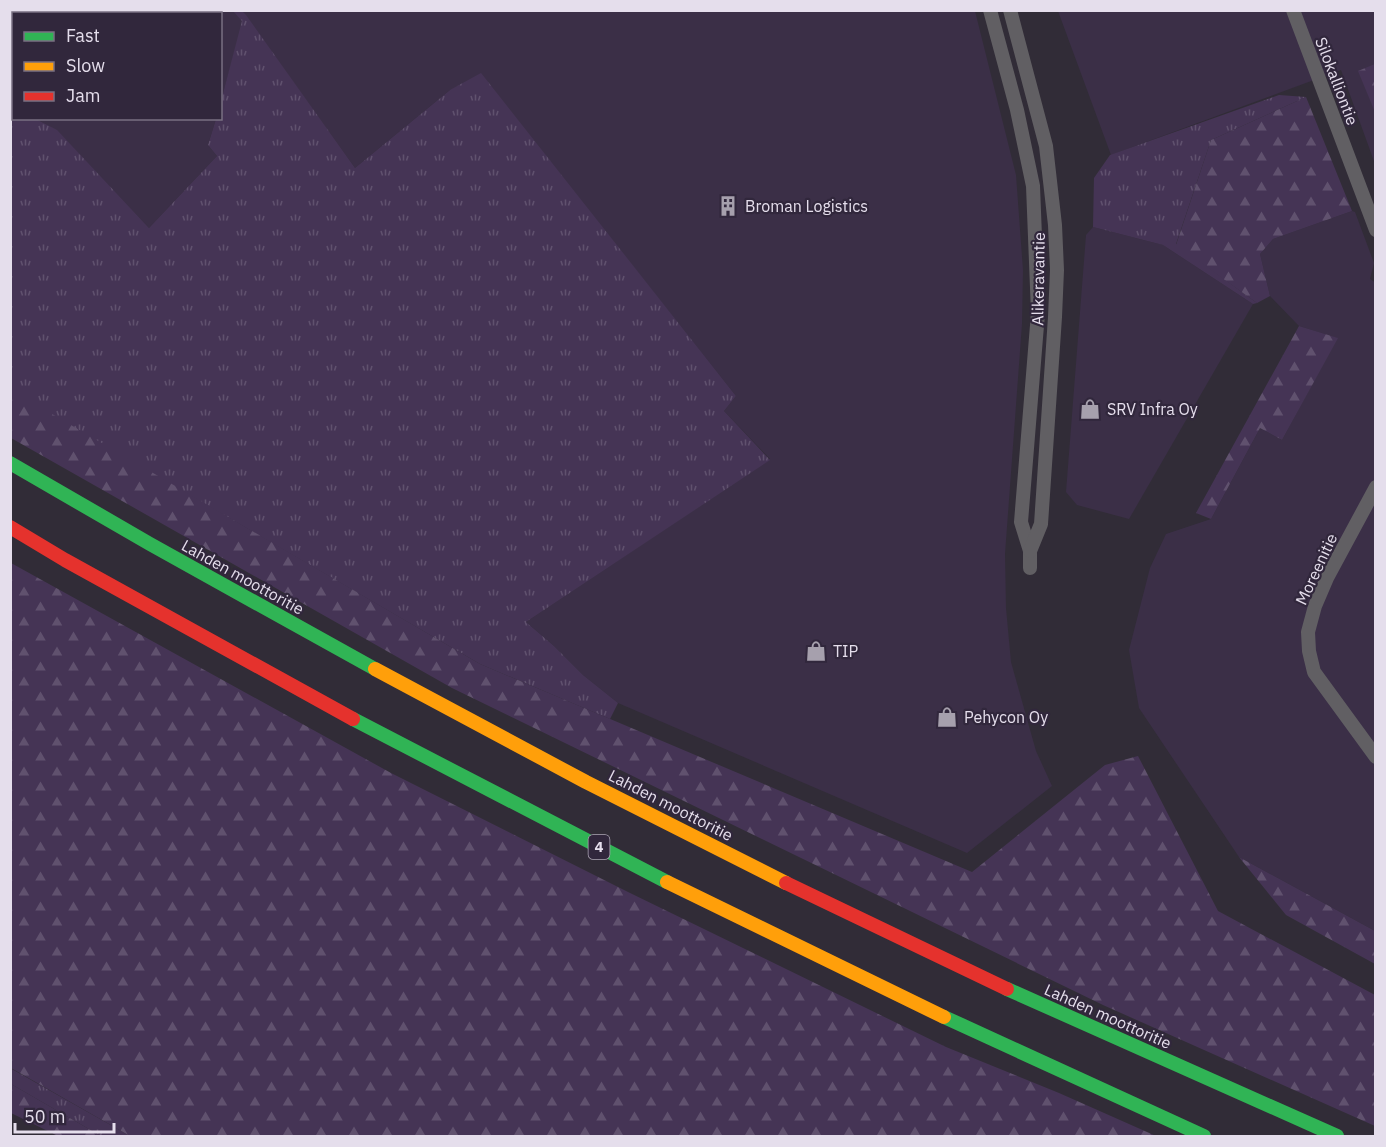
<svg xmlns="http://www.w3.org/2000/svg" width="1386" height="1147" font-family="'IBM Plex Sans',sans-serif">
<style>
.built{fill:#3b2f47}
.grass{fill:url(#grass-tufts)}
.forest{fill:url(#forest-firs)}
.lines{fill:none;stroke-linecap:round;stroke-linejoin:round}
.street{stroke:#615f63;stroke-width:14}
.fast{stroke:#30b455;stroke-width:14}
.slow{stroke:#ff9f0a;stroke-width:14}
.jam{stroke:#e5322d;stroke-width:14}
.labels{text-anchor:middle;stroke-width:4.5;stroke-linejoin:round;paint-order:stroke}
.shield{fill:#31273c;stroke:#afa7b7;stroke-width:1.5}
.shield-label{font-size:15px;font-weight:bold;fill:#e5deec}
.street-label{font-size:16px;fill:#e5deec;stroke:#31273c}
.poi-label{font-size:16px;fill:#e5deec;stroke:#31273c;text-anchor:start}
</style>
<defs>
<pattern id="grass-tufts" width="24" height="20" patternUnits="userSpaceOnUse" patternTransform="scale(1.5)"><rect width="24" height="20" fill="#453455"/><path d="M3 7l-1-3M5 7V3M7 7l1-3M15 17l-1-3M17 17v-4M19 17l1-3" fill="none" stroke="#60516e"/></pattern>
<pattern id="forest-firs" width="22" height="20" patternUnits="userSpaceOnUse" patternTransform="scale(1.5)"><rect width="22" height="20" fill="#453455"/><path d="M5 1l3.5 6h-7zM16 11l3.5 6h-7z" fill="#60516e"/></pattern>
</defs>
<rect width="100%" height="100%" fill="#312c37"/>
<g class="built">
<path d="M 233,10 L 243,21 L 221,101 L 220,14 L 14,14 L 13,104 L 10,103 L 10,11 Z"/>
<path d="M 242,11 L 975,11 L 1016,175 L 1023,270 L 1022,324 L 1005,554 L 1006,608 L 1011,662 L 1036,751 L 1052,786 L 967,853 L 618,703 L 583,675 L 554,646 L 526,622 L 770,459 L 724,411 L 736,396 L 503,103 L 450,90 L 355,168 Z"/>
<path d="M 1058,11 L 1375,11 L 1375,164 L 1341,70 L 1111,155 Z"/>
<path d="M 37,119 L 216,119 L 208,145 L 217,156 L 149,228 L 57,131 Z"/>
<path d="M 1352,211 L 1355,212 L 1374,263 L 1370,279 L 1376,283 L 1375,931 L 1239,857 L 1139,708 L 1129,650 L 1150,568 L 1166,534 L 1211,519 L 1260,428 L 1282,440 L 1337,338 L 1299,326 L 1270,296 L 1260,254 L 1273,239 Z"/>
<path d="M 1093,227 L 1163,245 L 1253,304 L 1129,519 L 1077,505 L 1066,492 L 1086,235 Z"/>
</g>
<g class="grass">
<path d="M 233,11 L 242,11 L 246,15 L 355,168 L 450,90 L 481,73 L 736,396 L 724,411 L 770,460 L 526,622 L 554,646 L 583,675 L 618,703 L 610,719 L 480,664 L 11,391 L 10,103 L 13,105 L 14,118 L 36,119 L 57,130 L 149,228 L 217,156 L 208,145 L 216,119 L 220,118 L 221,101 L 242,21 Z"/>
<path d="M 1279,95 L 1306,97 L 1211,140 L 1176,244 L 1257,303 L 1253,304 L 1163,245 L 1093,227 L 1094,178 L 1110,155 Z"/>
<path d="M 10,1068 L 130,1136 L 101,1136 L 11,1084 Z"/>
</g>
<g class="forest">
<path d="M 1375,64 L 1376,64 L 1375,112 L 1358,71 Z"/>
<path d="M 1306,97 L 1352,211 L 1273,239 L 1260,254 L 1270,296 L 1257,303 L 1176,245 L 1211,140 Z"/>
<path d="M 1299,326 L 1338,338 L 1282,440 L 1260,428 L 1211,519 L 1196,513 Z"/>
<path d="M 11,390 L 480,664 L 972,872 L 1105,765 L 1138,756 L 1218,911 L 1375,995 L 1375,1126 L 1103,1005 L 452,688 L 11,438 Z"/>
<path d="M 11,563 L 391,773 L 628,892 L 946,1047 L 1059,1093 L 1156,1136 L 130,1136 L 11,1068 Z"/>
<path d="M 1239,857 L 1375,931 L 1375,964 L 1286,915 Z"/>
<path d="M 10,1084 L 11,1084 L 101,1136 L 58,1136 L 11,1113 Z"/>
</g>
<g class="lines">
<g class="street">
<path d="M 990,10 L 1017,110 L 1033,186 L 1038,313 L 1021,522 L 1030,551 L 1030,568"/>
<path d="M 1010,10 L 1046,146 L 1055,225 L 1057,270 L 1055,317 L 1041,524 L 1030,551"/>
<path d="M 1293,10 L 1376,230"/>
<path d="M 1376,487 L 1327,578 L 1315,606 L 1308,632 L 1309,651 L 1314,672 L 1376,757"/>
</g>
<g class="fast">
<path d="M 10,463 L 150,544 L 375,669"/>
<path d="M 353,719 L 667,882"/>
<path d="M 1007,989 L 1337,1136"/>
<path d="M 944,1017 L 1204,1136"/>
</g>
<g class="slow">
<path d="M 375,669 L 586,782 L 786,883"/>
<path d="M 667,882 L 944,1017"/>
</g>
<g class="jam">
<path d="M 10,527 L 65,560 L 353,719"/>
<path d="M 786,883 L 1007,989"/>
</g>
</g>
<defs>
<g id="building-bare" transform="scale(1.62)"><path d="M-4-6H4V6H1V3H-1V6H-4ZM-2.5-4.3h1.7v1.8h-1.7ZM.8-4.3h1.7v1.8H.8ZM-2.5-1h1.7V.8h-1.7ZM.8-1h1.7V.8H.8Z" fill="#a6a0ad" stroke="#31273c" stroke-width="2.5" paint-order="stroke"/></g>
<g id="shop-bare" transform="scale(1.62)"><path d="M-5-2.5h2.3a2.7 3.5 0 0 1 5.4 0H5L5.5 6h-11ZM-1.5-2.5h3a1.5 2.3 0 0 0-3 0Z" fill="#a6a0ad" stroke="#31273c" stroke-width="2.5" paint-order="stroke"/></g>
</defs>
<g fill-rule="evenodd">
<use href="#building-bare" x="728" y="206"/>
<use href="#shop-bare" x="1090" y="409"/>
<use href="#shop-bare" x="816" y="651"/>
<use href="#shop-bare" x="947" y="717"/>
</g>
<g class="labels">
<rect class="shield" x="588.5" y="835" width="21" height="24" rx="4.5"/>
<g class="shield-label">
<text x="599" y="852">4</text>
</g>
<g class="street-label">
<text transform="translate(1337 81) rotate(69)" y="6">Silokalliontie</text>
<text transform="translate(1038 279) rotate(-89)" y="6">Alikeravantie</text>
<text transform="translate(1316 569) rotate(-65)" y="6">Moreenitie</text>
<text transform="translate(243 577) rotate(29)" y="6">Lahden moottoritie</text>
<text transform="translate(671 805) rotate(27)" y="6">Lahden moottoritie</text>
<text transform="translate(1108 1016) rotate(24)" y="6">Lahden moottoritie</text>
</g>
<g class="poi-label">
<text x="745" y="212">Broman Logistics</text>
<text x="1107" y="415">SRV Infra Oy</text>
<text x="833" y="657">TIP</text>
<text x="964" y="723">Pehycon Oy</text>
</g>
</g>
<rect width="1386" height="1147" fill="none" stroke="#e5deec" stroke-width="24"/>
<rect x="12" y="12" width="210" height="108" fill="#31273c" stroke="#797082" stroke-width="1.5"/>
<rect x="24" y="32" width="30" height="9" fill="#30b455" stroke="#797082" stroke-width="1.5"/>
<text x="66" y="42" font-size="18" fill="#e5deec">Fast</text>
<rect x="24" y="62" width="30" height="9" fill="#ff9f0a" stroke="#797082" stroke-width="1.5"/>
<text x="66" y="72" font-size="18" fill="#e5deec">Slow</text>
<rect x="24" y="92" width="30" height="9" fill="#e5322d" stroke="#797082" stroke-width="1.5"/>
<text x="66" y="102" font-size="18" fill="#e5deec">Jam</text>
<path d="M15 1123v9h99v-9" fill="none" stroke="#e5deec" stroke-width="3"/>
<text x="24" y="1123" font-size="18" fill="#e5deec" stroke="#31273c" stroke-width="4.5" paint-order="stroke">50 m</text>
</svg>
